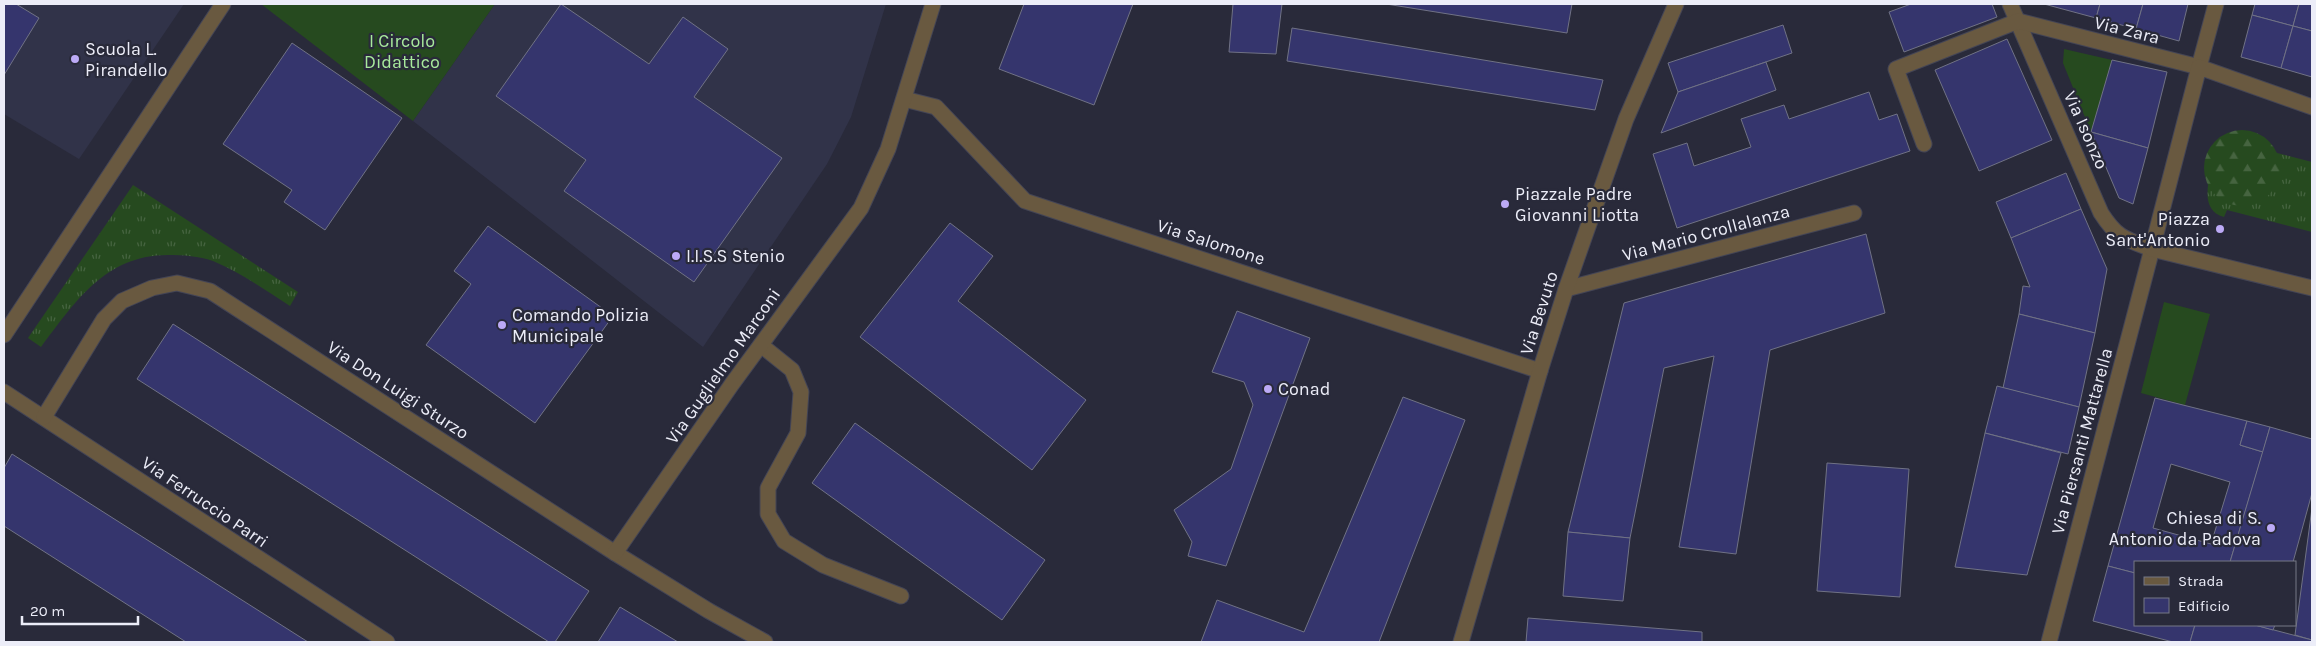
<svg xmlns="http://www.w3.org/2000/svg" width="2316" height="646" font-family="Karla,sans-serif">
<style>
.built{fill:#313349}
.grass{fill:url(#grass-tufts)}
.forest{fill:url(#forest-firs)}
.garden{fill:#264a1f}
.building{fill:#35356d;stroke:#707285;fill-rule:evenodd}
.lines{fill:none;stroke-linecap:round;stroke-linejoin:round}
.service-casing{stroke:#444555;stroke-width:17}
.minor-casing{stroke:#444555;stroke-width:17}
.tertiary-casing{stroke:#444555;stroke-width:17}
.service{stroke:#695940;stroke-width:15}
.minor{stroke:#695940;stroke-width:15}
.tertiary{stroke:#695940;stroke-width:15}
.poi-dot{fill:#bcaaf6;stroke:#292a3a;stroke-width:2}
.labels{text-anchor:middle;stroke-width:4.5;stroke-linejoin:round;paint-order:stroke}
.street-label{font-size:18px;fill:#ecedf8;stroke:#292a3a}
.park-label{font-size:18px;fill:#a8ea9c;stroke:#292a3a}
.poi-label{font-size:18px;fill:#ecedf8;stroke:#292a3a;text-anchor:start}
</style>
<defs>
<pattern id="grass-tufts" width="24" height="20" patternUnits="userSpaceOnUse" patternTransform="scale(1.25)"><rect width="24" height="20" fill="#264a1f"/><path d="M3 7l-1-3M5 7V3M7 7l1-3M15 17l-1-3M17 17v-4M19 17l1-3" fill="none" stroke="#466440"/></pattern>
<pattern id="forest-firs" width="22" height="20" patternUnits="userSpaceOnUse" patternTransform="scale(1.25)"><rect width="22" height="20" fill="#264a1f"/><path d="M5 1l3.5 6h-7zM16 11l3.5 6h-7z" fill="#466440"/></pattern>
</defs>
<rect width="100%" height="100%" fill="#292a3a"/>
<g class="built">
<path d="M 4,4 L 184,4 L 79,159 L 4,114 Z"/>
<path d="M 495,4 L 886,4 L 851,117 L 827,164 L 703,347 L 413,121 Z"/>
</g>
<g class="grass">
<path d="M 2234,142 L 2312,162 L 2312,232 L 2227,210 L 2224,217 C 2195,209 2212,171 2217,150 Z"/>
<path d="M 133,185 L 298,292 L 290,306 C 265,290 240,272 213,261 C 199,256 183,255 168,255 C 105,255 75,302 41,347 L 28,338 Z"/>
</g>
<circle class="forest" cx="2242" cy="168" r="38"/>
<g class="garden">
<path d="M 261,4 L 495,4 L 413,121 Z"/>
<path d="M 2064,49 L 2112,60 L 2091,132 L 2063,63 Z"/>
<path d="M 2164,302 L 2210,314 L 2185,405 L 2141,393 Z"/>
</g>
<g class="building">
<path d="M 4,4 L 16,4 L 39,18 L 4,75 Z"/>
<path d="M 561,4 L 649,64 L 683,17 L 728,49 L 694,97 L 782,158 L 694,282 L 564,191 L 586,160 L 496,96 Z"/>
<path d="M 1024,4 L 1133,4 L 1094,105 L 999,69 Z"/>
<path d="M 1233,4 L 1282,4 L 1276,54 L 1229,52 Z"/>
<path d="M 1386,4 L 1572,4 L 1567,33 Z"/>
<path d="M 1911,4 L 1992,4 L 1997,17 L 1904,52 L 1889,12 Z"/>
<path d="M 2044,4 L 2100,4 L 2096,18 Z"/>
<path d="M 2100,4 L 2143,4 L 2136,29 L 2096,18 Z"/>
<path d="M 2143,4 L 2188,4 L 2179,41 L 2136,29 Z"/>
<path d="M 2255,4 L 2299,4 L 2293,26 L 2252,15 Z"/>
<path d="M 2299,4 L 2312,4 L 2312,31 L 2293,26 Z"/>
<path d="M 2252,15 L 2293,26 L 2281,68 L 2241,57 Z"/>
<path d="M 1783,25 L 1792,53 L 1678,92 L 1668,63 Z"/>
<path d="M 2293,26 L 2312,31 L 2312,77 L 2281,68 Z"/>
<path d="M 1292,28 L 1603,80 L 1595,110 L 1287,61 Z"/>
<path d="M 2007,39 L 2052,140 L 1979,171 L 1935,70 Z"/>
<path d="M 292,43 L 402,118 L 325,230 L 284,202 L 292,190 L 223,144 Z"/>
<path d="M 2112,60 L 2167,72 L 2148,148 L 2091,132 Z"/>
<path d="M 1766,62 L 1776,90 L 1661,133 L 1678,92 Z"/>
<path d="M 1869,92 L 1879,120 L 1897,114 L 1910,151 L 1677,228 L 1653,154 L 1687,143 L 1694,166 L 1751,147 L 1741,119 L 1784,105 L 1789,119 Z"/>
<path d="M 2091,132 L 2148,148 L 2133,204 L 2119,198 Z"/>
<path d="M 2066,173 L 2081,209 L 2011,238 L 1996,202 Z"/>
<path d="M 2081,209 L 2107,269 L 2095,333 L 2019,314 L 2023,286 L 2030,287 L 2011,238 Z"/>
<path d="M 950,223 L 993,256 L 958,301 L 1086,400 L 1032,470 L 860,337 Z"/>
<path d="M 488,226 L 613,316 L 535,423 L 426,345 L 471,284 L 454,271 Z"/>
<path d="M 1866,234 L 1885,313 L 1770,350 L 1736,554 L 1679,547 L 1714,356 L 1664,368 L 1630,538 L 1568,532 L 1624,303 Z"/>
<path d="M 1237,311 L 1310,338 L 1226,566 L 1188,556 L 1192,542 L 1174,510 L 1231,469 L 1253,405 L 1244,382 L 1212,372 Z"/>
<path d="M 2019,314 L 2095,333 L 2079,407 L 2003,388 Z"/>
<path d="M 173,324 L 589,591 L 555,642 L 549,642 L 137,379 Z"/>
<path d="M 1997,386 L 2079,407 L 2068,454 L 1985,433 Z"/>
<path d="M 1403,397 L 1465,420 L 1379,642 L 1201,642 L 1217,600 L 1304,632 Z"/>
<path d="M 2155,398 L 2247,421 L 2240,445 L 2263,452 L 2230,562 L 2135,562 L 2135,573 L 2108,566 ZM 2171,464 L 2230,482 L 2211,544 L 2153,528 Z"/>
<path d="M 2247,421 L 2270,427 L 2263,452 L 2240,445 Z"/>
<path d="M 855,423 L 1045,560 L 1002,620 L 812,483 Z"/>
<path d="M 2270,427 L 2312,439 L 2312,493 L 2293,562 L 2230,562 Z"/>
<path d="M 1985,433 L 2061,453 L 2027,575 L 1955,567 Z"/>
<path d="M 12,454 L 308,642 L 186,642 L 4,526 L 4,468 Z"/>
<path d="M 1827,463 L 1909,469 L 1900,597 L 1817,591 Z"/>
<path d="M 2312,508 L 2312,640 L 2295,635 Z"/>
<path d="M 1568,532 L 1630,538 L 1623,601 L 1563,596 Z"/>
<path d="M 2108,566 L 2135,573 L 2135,625 L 2195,625 L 2190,642 L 2173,642 L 2093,621 Z"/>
<path d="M 620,607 L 678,642 L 598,642 Z"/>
<path d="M 1528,618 L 1702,632 L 1702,642 L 1526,642 Z"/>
<path d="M 2195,625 L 2255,625 L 2312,640 L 2312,642 L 2190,642 Z"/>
<path d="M 2255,625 L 2275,625 L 2273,630 Z"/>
</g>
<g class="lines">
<g class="service-casing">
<g id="service">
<path d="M 1566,289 L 1854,213"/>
<path d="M 761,345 L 792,370 L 801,392 L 798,433 L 768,488 L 768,514 L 784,541 L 823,565 L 901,596"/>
</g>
</g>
<g class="minor-casing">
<g id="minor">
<path d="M 2010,4 L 2101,213 C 2117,238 2125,239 2152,249 L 2049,642"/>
<path d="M 904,99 L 936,107 L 1025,201 L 1540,371"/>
<path d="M 1924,144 L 1896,69 L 2018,21 L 2199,67"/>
<path d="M 4,335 L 223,4"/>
<path d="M 4,392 L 387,642"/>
<path d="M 44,417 L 104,319 L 122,301 L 152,288 L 177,283 L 210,291 L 615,553 L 709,611 L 765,642"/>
<path d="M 615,553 L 732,384 L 861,208 L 888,149 L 933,4"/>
<path d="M 1461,642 L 1540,371 L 1566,289 L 1626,119 L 1676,4"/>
</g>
</g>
<g class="tertiary-casing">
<g id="tertiary">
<path d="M 2199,67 L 2216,4"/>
<path d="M 2312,107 L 2199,67 L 2152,249 L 2312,288"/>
</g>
</g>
<use href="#service" class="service"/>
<use href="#minor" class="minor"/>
<use href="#tertiary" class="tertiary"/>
</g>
<g class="poi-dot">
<circle cx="75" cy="59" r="5"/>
<circle cx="1505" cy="204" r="5"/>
<circle cx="2220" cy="229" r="5"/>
<circle cx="676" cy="256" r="5"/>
<circle cx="502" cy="325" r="5"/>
<circle cx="1268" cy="389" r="5"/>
<circle cx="2271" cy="528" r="5"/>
</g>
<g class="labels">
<g class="street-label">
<text transform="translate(2127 30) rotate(14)" y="6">Via Zara</text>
<text transform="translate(2086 130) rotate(66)" y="6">Via Isonzo</text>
<text transform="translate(1706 233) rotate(-15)" y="6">Via Mario Crollalanza</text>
<text transform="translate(1211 242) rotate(18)" y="6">Via Salomone</text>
<text transform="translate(1539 313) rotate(-72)" y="6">Via Bevuto</text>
<text transform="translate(723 366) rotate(-55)" y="6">Via Guglielmo Marconi</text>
<text transform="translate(398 390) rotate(33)" y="6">Via Don Luigi Sturzo</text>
<text transform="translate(2082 441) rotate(-75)" y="6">Via Piersanti Mattarella</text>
<text transform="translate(205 502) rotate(34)" y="6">Via Ferruccio Parri</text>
</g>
<g class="park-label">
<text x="402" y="47">I Circolo<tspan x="402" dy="21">Didattico</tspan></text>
</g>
<g class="poi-label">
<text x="85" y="55">Scuola L.<tspan x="85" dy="21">Pirandello</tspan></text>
<text x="1515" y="200">Piazzale Padre<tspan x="1515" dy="21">Giovanni Liotta</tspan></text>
<text x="2210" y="225" text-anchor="end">Piazza<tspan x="2210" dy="21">Sant'Antonio</tspan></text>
<text x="686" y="262">I.I.S.S Stenio</text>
<text x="512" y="321">Comando Polizia<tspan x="512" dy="21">Municipale</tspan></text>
<text x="1278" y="395">Conad</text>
<text x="2261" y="524" text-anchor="end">Chiesa di S.<tspan x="2261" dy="21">Antonio da Padova</tspan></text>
</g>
</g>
<rect width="2316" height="646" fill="none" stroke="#ecedf8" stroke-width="10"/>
<rect x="2134" y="561" width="162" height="65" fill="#292a3a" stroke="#777886"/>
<rect x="2144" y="577" width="25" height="8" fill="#695940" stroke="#777886"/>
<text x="2178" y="586" font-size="15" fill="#ecedf8">Strada</text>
<rect x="2144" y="598" width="25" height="15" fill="#35356d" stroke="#777886"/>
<text x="2178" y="611" font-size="15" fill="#ecedf8">Edificio</text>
<path d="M22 616v8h116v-8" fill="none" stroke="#ecedf8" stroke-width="2.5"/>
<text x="30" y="616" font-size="15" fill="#ecedf8" stroke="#292a3a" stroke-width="4" paint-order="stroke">20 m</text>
</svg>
